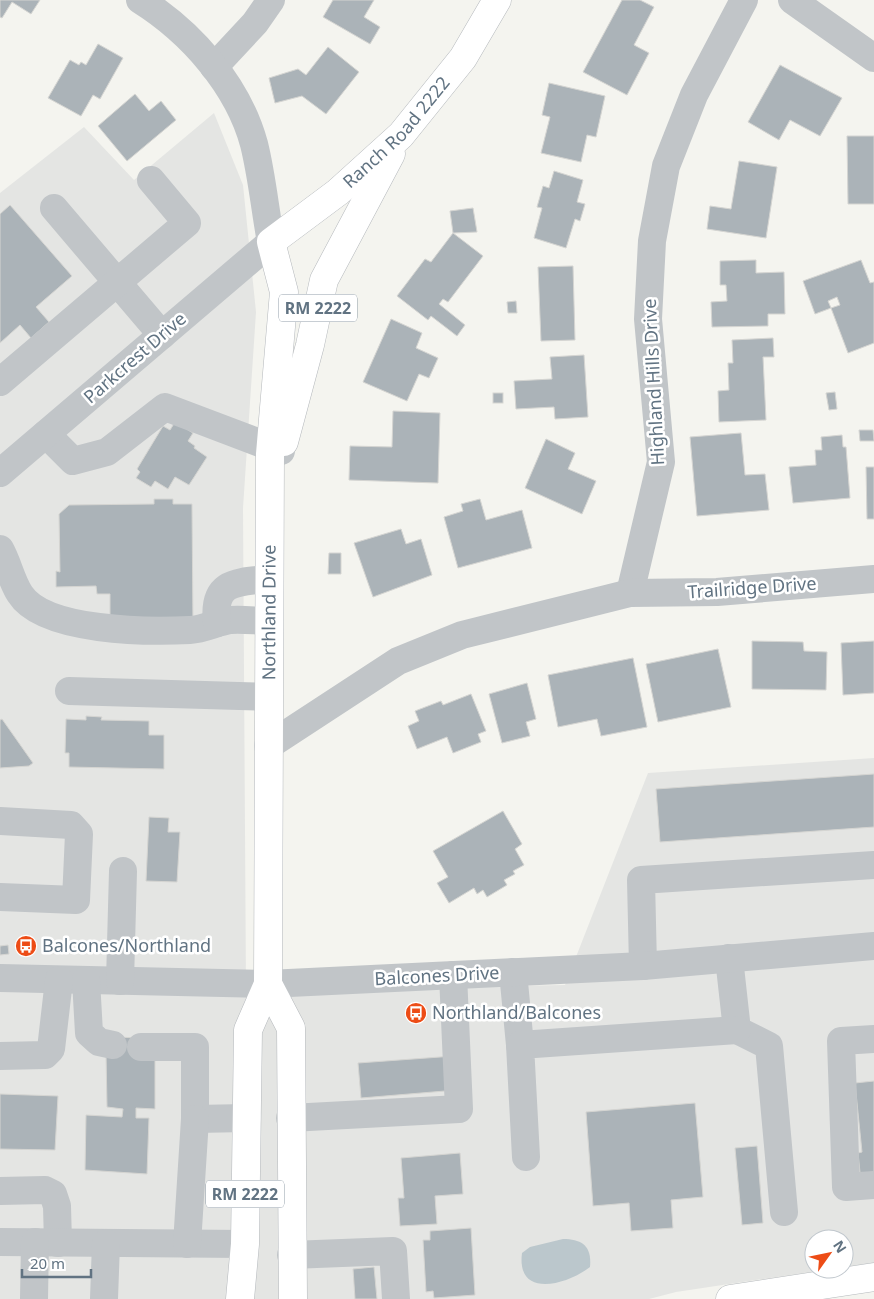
<svg xmlns="http://www.w3.org/2000/svg" width="874" height="1299" font-family="'Noto Sans',sans-serif">
<style>
.built{fill:#e4e5e3}
.water{fill:#bbc7cc}
.building{fill:#abb3b8;stroke:#d5d5d2}
.lines{fill:none;stroke-linecap:round;stroke-linejoin:round}
.major-casing{stroke:#b4b8bc;stroke-width:29}
.minor{stroke:#c1c5c8;stroke-width:28}
.major{stroke:#fff;stroke-width:28}
.labels{text-anchor:middle;stroke-width:5;stroke-linejoin:round;paint-order:stroke}
.shield{fill:#fff;stroke:#909da8;stroke-width:1}
.shield-label{font-size:16px;font-weight:bold;fill:#617382}
.street-label{font-size:18px;fill:#617382;stroke:#fff}
.poi-label{font-size:18px;fill:#617382;stroke:#fff;text-anchor:start}
</style>
<rect width="100%" height="100%" fill="#f4f4ef"/>
<path class="built" d="M 214,113 L 243,185 L 256,312 L 243,508 L 246,991 L 565,985 L 648,773 L 874,758 L 874,1263 L 844,1267 L 844,1239 L 814,1239 L 814,1269 L 830,1269 L 676,1292 L 649,1299 L 0,1299 L 0,193 L 84,127 L 134,180 Z"/>
<path class="water" d="M 563,1239 C 582,1239 592,1246 590,1267 C 567,1285 516,1299 522,1253 L 530,1247 Z"/>
<g class="building">
<path d="M 0,0 L 40,0 L 31,14 L 12,2 L 2,18 L 0,17 Z"/>
<path d="M 333,0 L 374,0 L 364,17 L 380,27 L 370,44 L 323,17 Z"/>
<path d="M 622,0 L 640,0 L 654,7 L 634,45 L 649,53 L 627,95 L 583,72 Z"/>
<path d="M 98,44 L 123,58 L 100,99 L 93,95 L 81,116 L 48,98 L 70,60 L 79,65 L 81,62 L 86,65 Z"/>
<path d="M 328,47 L 359,72 L 326,114 L 302,96 L 275,103 L 269,78 L 298,69 L 306,75 Z"/>
<path d="M 780,65 L 842,98 L 820,136 L 790,120 L 779,140 L 748,122 Z"/>
<path d="M 549,83 L 605,96 L 596,137 L 587,135 L 581,162 L 541,153 L 550,117 L 542,115 Z"/>
<path d="M 135,94 L 149,111 L 161,101 L 176,120 L 127,161 L 98,126 Z"/>
<path d="M 847,136 L 874,136 L 874,204 L 848,204 Z"/>
<path d="M 739,161 L 777,167 L 766,238 L 707,229 L 710,206 L 731,209 Z"/>
<path d="M 554,171 L 583,180 L 577,202 L 585,204 L 580,221 L 575,219 L 566,248 L 534,238 L 542,208 L 537,207 L 543,186 L 549,188 Z"/>
<path d="M 10,205 L 72,276 L 36,307 L 49,322 L 31,338 L 20,325 L 0,343 L 0,214 Z"/>
<path d="M 473,208 L 477,232 L 453,233 L 450,211 Z"/>
<path d="M 453,233 L 483,256 L 448,302 L 443,299 L 439,304 L 465,325 L 457,336 L 431,316 L 428,320 L 397,296 L 425,259 L 431,262 Z"/>
<path d="M 756,260 L 756,273 L 784,272 L 785,314 L 768,314 L 768,326 L 712,327 L 711,302 L 727,301 L 726,285 L 720,285 L 720,261 Z"/>
<path d="M 861,260 L 870,283 L 874,282 L 874,343 L 848,353 L 831,308 L 840,305 L 837,297 L 828,301 L 831,308 L 815,314 L 803,281 Z"/>
<path d="M 573,266 L 575,340 L 541,341 L 538,267 Z"/>
<path d="M 516,301 L 517,313 L 508,313 L 507,302 Z"/>
<path d="M 391,319 L 422,333 L 416,348 L 438,358 L 429,378 L 419,374 L 407,401 L 363,382 Z"/>
<path d="M 773,338 L 774,357 L 763,357 L 766,420 L 719,422 L 718,391 L 729,390 L 728,363 L 733,363 L 732,340 Z"/>
<path d="M 584,355 L 588,417 L 555,419 L 554,407 L 516,409 L 514,381 L 552,379 L 550,357 Z"/>
<path d="M 835,392 L 837,409 L 829,410 L 826,393 Z"/>
<rect x="493" y="393" width="10" height="10"/>
<path d="M 393,411 L 440,413 L 438,483 L 349,480 L 350,446 L 392,447 Z"/>
<path d="M 175,422 L 193,433 L 188,441 L 195,446 L 194,448 L 207,457 L 189,485 L 175,477 L 168,489 L 155,481 L 151,487 L 136,478 L 140,472 L 137,469 L 163,426 L 170,430 Z"/>
<path d="M 859,430 L 873,430 L 874,441 L 860,441 Z"/>
<path d="M 741,433 L 745,475 L 765,474 L 769,510 L 697,516 L 690,437 Z"/>
<path d="M 842,435 L 843,447 L 846,447 L 850,498 L 793,503 L 789,467 L 816,465 L 815,450 L 822,450 L 821,437 Z"/>
<path d="M 546,439 L 575,453 L 568,469 L 596,481 L 582,514 L 525,488 Z"/>
<path d="M 866,467 L 874,467 L 874,519 L 867,519 Z"/>
<path d="M 154,499 L 173,499 L 173,504 L 192,504 L 193,626 L 110,627 L 110,594 L 97,594 L 96,586 L 56,587 L 56,571 L 60,572 L 59,514 L 69,505 L 154,504 Z"/>
<path d="M 480,499 L 486,520 L 522,510 L 532,548 L 458,568 L 444,517 L 463,511 L 461,504 Z"/>
<path d="M 401,529 L 406,544 L 421,539 L 432,575 L 373,597 L 354,543 Z"/>
<path d="M 329,553 L 341,553 L 341,574 L 328,574 Z"/>
<path d="M 752,641 L 803,642 L 804,651 L 827,652 L 826,690 L 752,689 Z"/>
<path d="M 874,641 L 874,693 L 843,695 L 841,643 Z"/>
<path d="M 718,649 L 731,707 L 658,722 L 646,664 Z"/>
<path d="M 633,658 L 647,727 L 601,736 L 597,719 L 558,727 L 548,675 Z"/>
<path d="M 527,683 L 536,719 L 526,722 L 530,736 L 502,743 L 489,694 Z"/>
<path d="M 471,694 L 486,731 L 478,734 L 481,742 L 453,753 L 447,737 L 417,749 L 408,726 L 419,721 L 415,711 L 441,701 L 443,705 Z"/>
<path d="M 86,716 L 102,717 L 101,720 L 149,721 L 149,735 L 164,735 L 164,769 L 69,767 L 69,753 L 65,753 L 66,719 L 86,720 Z"/>
<path d="M 2,719 L 33,763 L 29,766 L 0,768 L 0,720 Z"/>
<path d="M 874,774 L 874,827 L 660,842 L 656,789 Z"/>
<path d="M 503,811 L 522,844 L 515,849 L 524,865 L 513,871 L 515,874 L 504,880 L 507,885 L 487,897 L 483,890 L 477,894 L 474,888 L 449,903 L 437,883 L 448,877 L 433,851 Z"/>
<path d="M 149,817 L 169,818 L 168,832 L 180,832 L 177,882 L 146,881 Z"/>
<path d="M 8,945 L 9,954 L 0,955 L 0,946 Z"/>
<path d="M 113,1037 L 142,1038 L 155,1056 L 155,1109 L 136,1108 L 136,1118 L 149,1118 L 147,1174 L 85,1170 L 86,1115 L 122,1117 L 123,1109 L 107,1107 L 106,1053 Z"/>
<path d="M 454,1056 L 457,1090 L 361,1098 L 358,1063 Z"/>
<path d="M 874,1081 L 874,1181 L 861,1182 L 858,1153 L 862,1152 L 855,1083 Z"/>
<path d="M 0,1094 L 58,1096 L 55,1150 L 0,1149 Z"/>
<path d="M 695,1103 L 703,1197 L 671,1200 L 673,1228 L 631,1231 L 629,1203 L 593,1206 L 586,1112 Z"/>
<path d="M 757,1146 L 763,1223 L 742,1225 L 735,1148 Z"/>
<path d="M 460,1153 L 463,1194 L 435,1196 L 437,1224 L 400,1226 L 398,1198 L 404,1198 L 401,1158 Z"/>
<path d="M 471,1228 L 475,1295 L 434,1298 L 433,1291 L 426,1292 L 423,1240 L 430,1240 L 430,1231 Z"/>
<path d="M 374,1267 L 377,1299 L 355,1299 L 353,1269 Z"/>
</g>
<g class="lines">
<g class="major-casing">
<g id="major">
<path d="M 284,442 L 310,345 L 324,280 L 391,154"/>
<path d="M 268,984 L 291,1028 L 293,1299"/>
<path id="s1" d="M 240,1299 L 245,1244 L 248,1030 L 268,984 L 270,454 L 284,292 L 271,242 L 338,192 L 401,135 L 463,58 L 497,0"/>
<path d="M 730,1299 L 874,1277"/>
</g>
</g>
<g class="minor">
<path d="M 792,0 L 874,58"/>
<path d="M 214,67 L 255,23 L 271,0"/>
<path d="M 54,208 L 162,335"/>
<path d="M 0,382 L 187,223 L 151,180"/>
<path d="M 46,434 L 73,461 L 107,452 L 165,407 L 281,451"/>
<path d="M 0,473 L 271,242 C 265,210 262,176 254,144 C 238,85 191,32 140,0"/>
<path d="M 0,549 C 8,563 11,580 20,594 C 44,632 149,632 190,630 C 205,629 217,622 231,620 C 243,619 257,621 269,621"/>
<path d="M 630,593 L 661,462 L 648,319 L 652,241 L 666,166 L 694,95 L 744,0"/>
<path d="M 217,623 C 212,581 236,582 269,579"/>
<path d="M 69,691 L 269,697"/>
<path d="M 268,746 L 398,661 L 462,635 L 630,593 L 717,592 L 874,579"/>
<path d="M 0,821 L 71,825 L 79,834 L 76,900 L 0,897"/>
<path d="M 729,958 L 737,1030 L 769,1046 L 784,1212"/>
<path d="M 643,966 L 641,880 L 874,865"/>
<path d="M 513,972 L 520,1045"/>
<path d="M 0,978 L 268,984 L 643,966 L 874,946"/>
<path d="M 86,980 L 89,1033 L 99,1042 L 113,1045"/>
<path d="M 120,981 L 123,871"/>
<path d="M 874,1039 L 841,1041 L 846,1187 L 874,1185"/>
<path d="M 141,1047 L 195,1047 L 195,1119 L 247,1118"/>
<path d="M 0,1056 L 45,1055 L 51,1049 L 59,980"/>
<path d="M 290,1118 L 459,1109 L 453,975"/>
<path d="M 526,1157 L 520,1045 L 737,1030"/>
<path d="M 0,1191 L 45,1190 L 53,1194 L 57,1206 L 58,1243"/>
<path d="M 0,1242 L 245,1244"/>
<path d="M 187,1244 L 195,1119"/>
<path d="M 291,1255 L 393,1251 L 396,1299"/>
<path d="M 34,1299 L 35,1242"/>
<path d="M 104,1299 L 106,1243"/>
</g>
<use href="#major" class="major"/>
</g>
<defs>
<g id="bus-disc" transform="scale(1.125)"><circle r="9.5" fill="#ed4c16" stroke="#fff"/><path d="M-5-6H5V4H4V6H2V4H-2V6H-4V4H-5ZM-3.5-4V0h7V-4ZM-3.5 1.2v1.5H-2V1.2ZM2 1.2v1.5H3.5V1.2Z" fill="#fff"/></g>
</defs>
<g fill-rule="evenodd">
<use href="#bus-disc" x="26" y="946"/>
<use href="#bus-disc" x="416" y="1013"/>
</g>
<g class="labels">
<g class="shield">
<rect x="279" y="294.5" width="78" height="27" rx="4"/>
<rect x="206" y="1180.5" width="78" height="27" rx="4"/>
</g>
<g class="shield-label">
<text x="318" y="314">RM 2222</text>
<text x="245" y="1200">RM 2222</text>
</g>
<g class="street-label">
<text dy="6" stroke="none"><textPath href="#s1" startOffset="1231">Ranch Road 2222</textPath></text>
<text transform="translate(135 358) rotate(-41)" y="6">Parkcrest Drive</text>
<text transform="translate(654 382) rotate(-93)" y="6">Highland Hills Drive</text>
<text transform="translate(752 588) rotate(-4)" y="6">Trailridge Drive</text>
<text dy="6" stroke="none"><textPath href="#s1" startOffset="691">Northland Drive</textPath></text>
<text transform="translate(437 976) rotate(-3)" y="6">Balcones Drive</text>
</g>
<g class="poi-label">
<text x="42" y="952">Balcones/Northland</text>
<text x="432" y="1019">Northland/Balcones</text>
</g>
</g>
<g transform="translate(829 1254) rotate(57)"><circle r="24" fill="#ffffff" stroke="#c0c7cd"/>
<path d="M0-4L9 19L0 12L-9 19Z" fill="#ed4c16"/>
<text y="-8" font-size="14" font-weight="bold" text-anchor="middle" fill="#617382">N</text>
</g>
<path d="M22 1269v8h69v-8" fill="none" stroke="#617382" stroke-width="2.5"/>
<text x="30" y="1269" font-size="15" fill="#617382" stroke="#ffffff" stroke-width="4" paint-order="stroke">20 m</text>
</svg>
